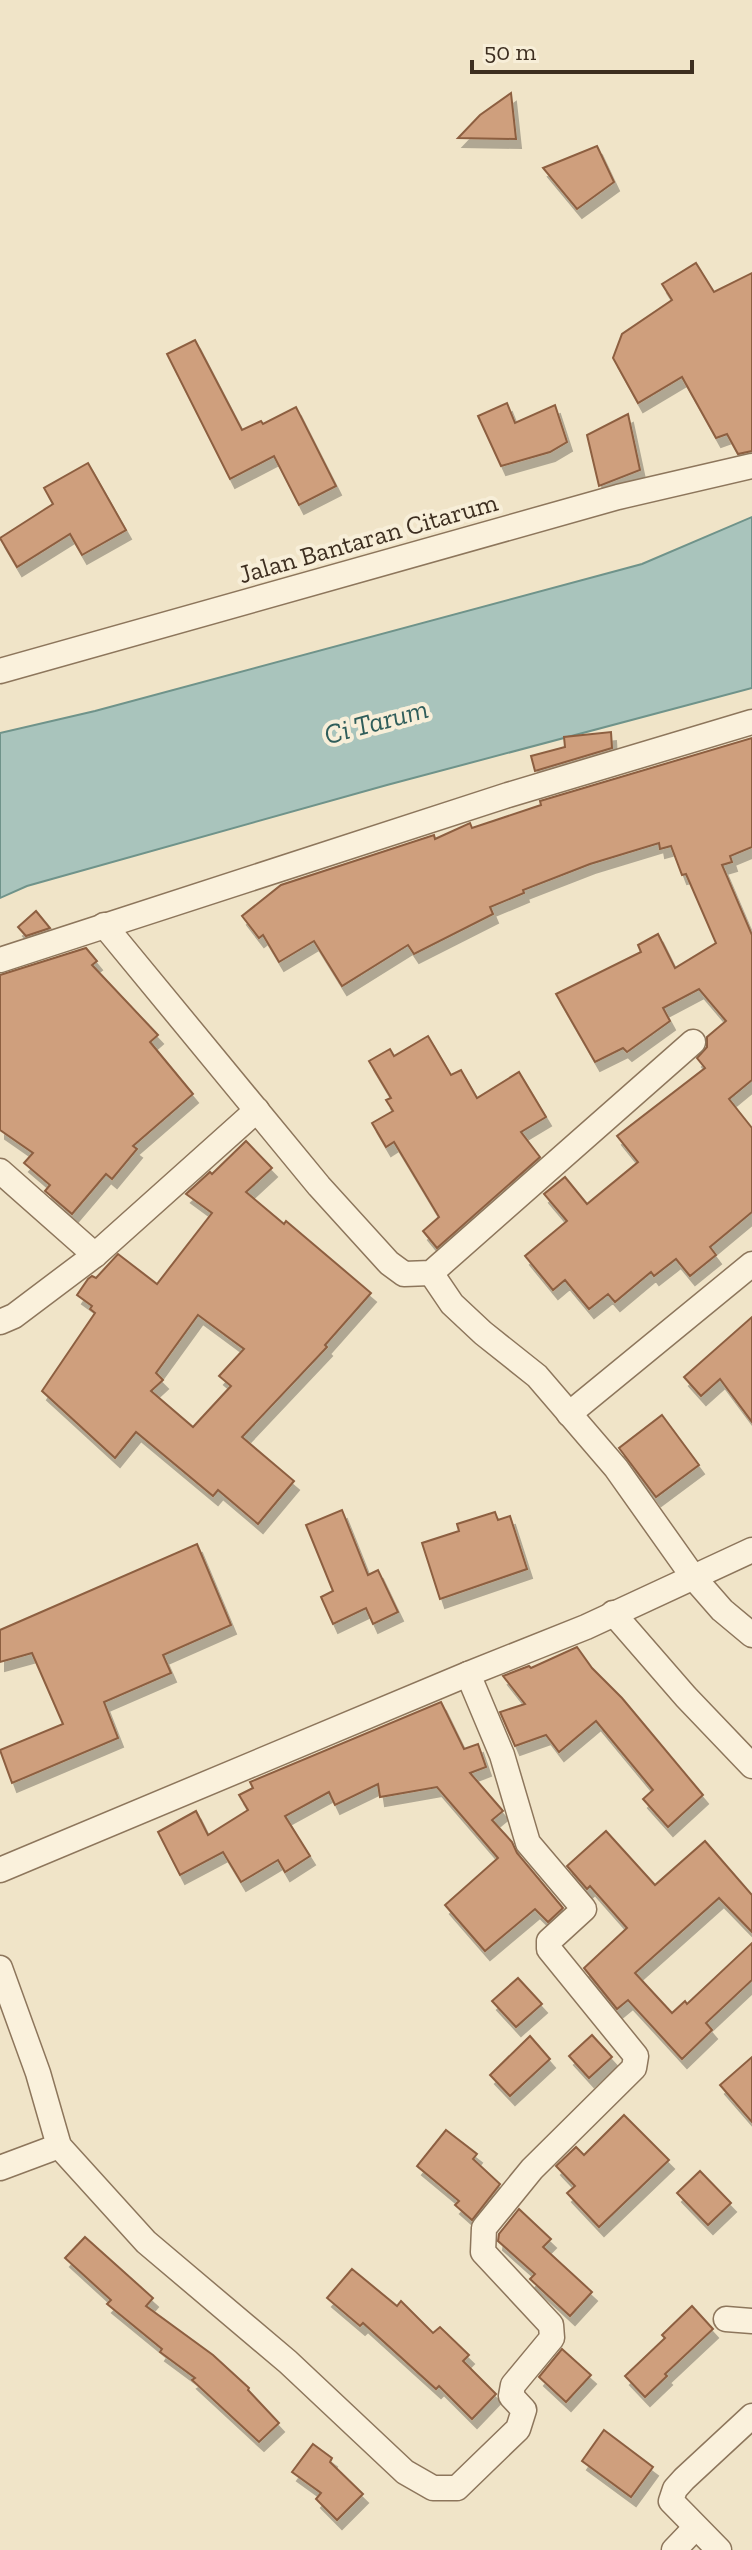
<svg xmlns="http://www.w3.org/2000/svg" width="752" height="2550" font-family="'Zilla Slab',serif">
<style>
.water{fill:#a9c4bc;stroke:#6f938a;stroke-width:2}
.building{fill:#cf9f7d;stroke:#8d5f41;stroke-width:2;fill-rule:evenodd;filter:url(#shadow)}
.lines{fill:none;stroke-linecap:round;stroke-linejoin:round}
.street-casing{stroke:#8d765c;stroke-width:27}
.street{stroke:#faf1dc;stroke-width:24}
.labels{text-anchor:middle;stroke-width:8;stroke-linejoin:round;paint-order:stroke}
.street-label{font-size:26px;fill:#3d2e20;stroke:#f7eed8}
.water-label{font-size:28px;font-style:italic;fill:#2f5d5a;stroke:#f7eed8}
</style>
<defs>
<filter id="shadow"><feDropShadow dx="5" dy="9" stdDeviation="0" flood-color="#0004"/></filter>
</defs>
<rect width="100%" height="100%" fill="#f0e4c8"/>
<path class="water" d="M 752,517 L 752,688 L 387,785 L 27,886 L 0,898 L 0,733 L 95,711 L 642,564 Z"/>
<g class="building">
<path d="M 511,93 L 516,139 L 458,138 L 480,115 Z"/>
<path d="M 597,146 L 614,182 L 577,209 L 543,168 Z"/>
<path d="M 696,263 L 714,292 L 752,273 L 752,451 L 738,454 L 727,434 L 716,438 L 682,377 L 638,403 L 613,358 L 622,334 L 672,300 L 662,284 Z"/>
<path d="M 195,340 L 242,430 L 261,421 L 263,424 L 296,407 L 336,486 L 299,505 L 274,456 L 230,479 L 167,354 Z"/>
<path d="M 507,403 L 515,423 L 555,405 L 567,442 L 550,452 L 501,466 L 478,416 Z"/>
<path d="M 628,414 L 640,470 L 599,486 L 587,435 Z"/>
<path d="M 88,463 L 126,530 L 82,555 L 70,534 L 17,567 L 0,538 L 53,504 L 44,488 Z"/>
<path d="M 611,732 L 612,748 L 535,771 L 531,756 L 565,747 L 564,737 Z"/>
<path d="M 752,738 L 752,847 L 730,856 L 732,862 L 722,865 L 752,935 L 752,1080 L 729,1099 L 752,1128 L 752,1212 L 710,1247 L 716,1255 L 690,1276 L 676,1259 L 654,1276 L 651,1272 L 615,1302 L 608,1294 L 589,1309 L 565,1280 L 553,1290 L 525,1256 L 567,1221 L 544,1194 L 565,1177 L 587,1204 L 638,1162 L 617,1136 L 705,1068 L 697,1058 L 707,1047 L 707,1037 L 726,1021 L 699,989 L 663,1008 L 670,1021 L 627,1052 L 623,1048 L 595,1062 L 556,994 L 641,952 L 638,945 L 658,934 L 675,968 L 716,943 L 686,874 L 682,875 L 671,846 L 660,849 L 659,843 L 590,864 L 523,890 L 524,893 L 490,907 L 493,914 L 414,954 L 408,945 L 342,986 L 314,941 L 279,962 L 263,935 L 259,938 L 242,916 L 281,885 L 434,835 L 435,839 L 470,823 L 472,828 L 541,805 L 540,801 Z"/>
<path d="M 36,911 L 50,928 L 26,936 L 18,927 Z"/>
<path d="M 86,948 L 97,961 L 92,965 L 158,1035 L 150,1042 L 193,1094 L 133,1146 L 137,1149 L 112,1179 L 106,1174 L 72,1214 L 45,1191 L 50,1185 L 24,1163 L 33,1153 L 0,1130 L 0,975 Z"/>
<path d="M 428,1036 L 451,1075 L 461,1070 L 477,1098 L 519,1072 L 546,1117 L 521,1132 L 540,1157 L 437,1248 L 423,1231 L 439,1217 L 394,1142 L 386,1147 L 372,1123 L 393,1111 L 386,1100 L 391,1098 L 369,1061 L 390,1049 L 394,1056 Z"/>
<path d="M 246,1141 L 272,1168 L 246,1192 L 284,1224 L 286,1221 L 371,1293 L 325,1345 L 327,1347 L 242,1437 L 294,1481 L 258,1524 L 218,1490 L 213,1496 L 136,1432 L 115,1458 L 42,1391 L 95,1313 L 90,1309 L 92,1306 L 77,1295 L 88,1279 L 92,1276 L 96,1278 L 118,1254 L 157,1284 L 212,1213 L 186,1194 L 210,1172 L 212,1174 ZM 198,1315 L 244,1349 L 219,1376 L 231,1386 L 193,1427 L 151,1391 L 163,1380 L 156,1373 Z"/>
<path d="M 752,1317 L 752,1422 L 720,1379 L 701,1396 L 684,1377 Z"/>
<path d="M 662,1415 L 699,1465 L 656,1497 L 619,1448 Z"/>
<path d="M 342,1510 L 368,1575 L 378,1570 L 398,1612 L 373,1624 L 366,1608 L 333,1624 L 321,1597 L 333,1591 L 306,1525 Z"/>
<path d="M 495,1512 L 498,1520 L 510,1516 L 527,1569 L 440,1599 L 422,1543 L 459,1531 L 457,1524 Z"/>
<path d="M 197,1544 L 231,1625 L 163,1655 L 171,1673 L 104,1702 L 118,1738 L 12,1783 L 0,1750 L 63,1724 L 32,1653 L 0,1662 L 0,1630 Z"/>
<path d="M 577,1647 L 592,1668 L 622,1698 L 703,1795 L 668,1827 L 643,1799 L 653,1790 L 596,1721 L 559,1752 L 546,1735 L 515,1746 L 500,1712 L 525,1704 L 503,1676 L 529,1666 L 531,1668 Z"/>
<path d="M 441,1702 L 464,1749 L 478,1744 L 486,1767 L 470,1773 L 503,1811 L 492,1820 L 512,1842 L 517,1853 L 563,1908 L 548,1922 L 535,1909 L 485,1951 L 445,1905 L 498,1858 L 437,1787 L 380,1797 L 378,1784 L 335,1805 L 329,1792 L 285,1816 L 310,1856 L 285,1872 L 278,1860 L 241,1882 L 223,1852 L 180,1875 L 158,1832 L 196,1811 L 208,1835 L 248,1810 L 239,1795 L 253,1788 L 250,1782 Z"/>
<path d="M 606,1831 L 655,1885 L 705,1841 L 752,1895 L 752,1932 L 719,1898 L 635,1973 L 672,2013 L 685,2001 L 687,2004 L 752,1943 L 752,1980 L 706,2023 L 712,2030 L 682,2059 L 628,2000 L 617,2009 L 584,1968 L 627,1928 L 590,1886 L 587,1889 L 567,1866 Z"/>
<path d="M 518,1978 L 542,2004 L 516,2027 L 492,2001 Z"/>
<path d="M 592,2035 L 612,2057 L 589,2078 L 569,2056 Z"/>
<path d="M 530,2036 L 550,2059 L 510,2096 L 490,2075 Z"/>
<path d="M 752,2057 L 752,2122 L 720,2085 Z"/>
<path d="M 624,2115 L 669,2160 L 599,2227 L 567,2193 L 575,2186 L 556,2166 L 576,2147 L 584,2155 Z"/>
<path d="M 446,2130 L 477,2154 L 473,2159 L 500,2184 L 472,2220 L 455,2205 L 459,2201 L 417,2166 Z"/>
<path d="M 700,2171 L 731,2203 L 708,2225 L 677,2193 Z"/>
<path d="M 519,2209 L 551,2239 L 543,2247 L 592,2292 L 570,2316 L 530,2279 L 535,2274 L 498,2241 L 499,2234 Z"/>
<path d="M 85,2237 L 153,2298 L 146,2306 L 213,2355 L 249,2388 L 248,2390 L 279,2423 L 259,2442 L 192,2380 L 195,2378 L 160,2352 L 162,2349 L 107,2304 L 111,2300 L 65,2258 Z"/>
<path d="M 352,2269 L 397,2306 L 401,2301 L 433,2333 L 440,2327 L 469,2355 L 463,2361 L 496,2394 L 472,2419 L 439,2386 L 436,2389 L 363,2323 L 360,2326 L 327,2298 Z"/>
<path d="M 692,2306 L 713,2329 L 665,2374 L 667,2376 L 645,2397 L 625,2376 L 665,2338 L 662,2335 Z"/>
<path d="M 562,2349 L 591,2375 L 566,2402 L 539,2377 Z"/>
<path d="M 604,2430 L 653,2467 L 631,2497 L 582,2461 Z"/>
<path d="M 313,2444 L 332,2458 L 330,2462 L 363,2494 L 337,2520 L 316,2499 L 321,2493 L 292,2472 Z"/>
</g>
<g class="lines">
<g class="street-casing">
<g id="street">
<path d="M 0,671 L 618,497 L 752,466"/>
<path d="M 104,925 L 319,1186 L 389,1263 L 404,1274 L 431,1273 L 693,1042"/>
<path d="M 0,960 L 508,795 L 752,722"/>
<path d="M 0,1171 L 95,1255"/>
<path d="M 431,1273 L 452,1304 L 483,1333 L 537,1376 L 616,1468 L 694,1578 L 722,1610 L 752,1635"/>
<path d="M 0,1322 L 14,1316 L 95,1255 L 257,1110"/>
<path d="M 569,1414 L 752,1264"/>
<path d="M 613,1613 L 686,1697 L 752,1766"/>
<path d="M 0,1870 L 468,1674 L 586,1627 L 752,1550"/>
<path d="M 0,1968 L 38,2073 L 59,2146 L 146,2242 L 288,2362 L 405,2472 L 433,2488 L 457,2488 L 518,2429 L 524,2410 L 511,2396 L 513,2385 L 552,2338 L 551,2325 L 483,2252 L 484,2228 L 532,2169 L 634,2068 L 636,2056 L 549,1949 L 549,1941 L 584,1909 L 528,1843 L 502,1755 L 468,1674"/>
<path d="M 0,2168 L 59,2146"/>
<path d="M 726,2319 L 752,2321"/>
<path d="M 674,2550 L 695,2528"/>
<path d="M 719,2550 L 671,2501 L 675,2489 L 684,2479 L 752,2416"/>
</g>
</g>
<use href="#street" class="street"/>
</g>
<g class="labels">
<g class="street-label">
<text transform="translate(368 538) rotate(-16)" y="9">Jalan Bantaran Citarum</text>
</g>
<g class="water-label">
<text transform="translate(376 721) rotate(-15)" y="10">Ci Tarum</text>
</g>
</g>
<path d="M472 60v12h220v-12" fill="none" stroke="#3d2e20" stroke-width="4"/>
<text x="484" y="60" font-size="24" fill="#3d2e20" stroke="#f7eed8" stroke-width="6" paint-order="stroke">50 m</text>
</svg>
